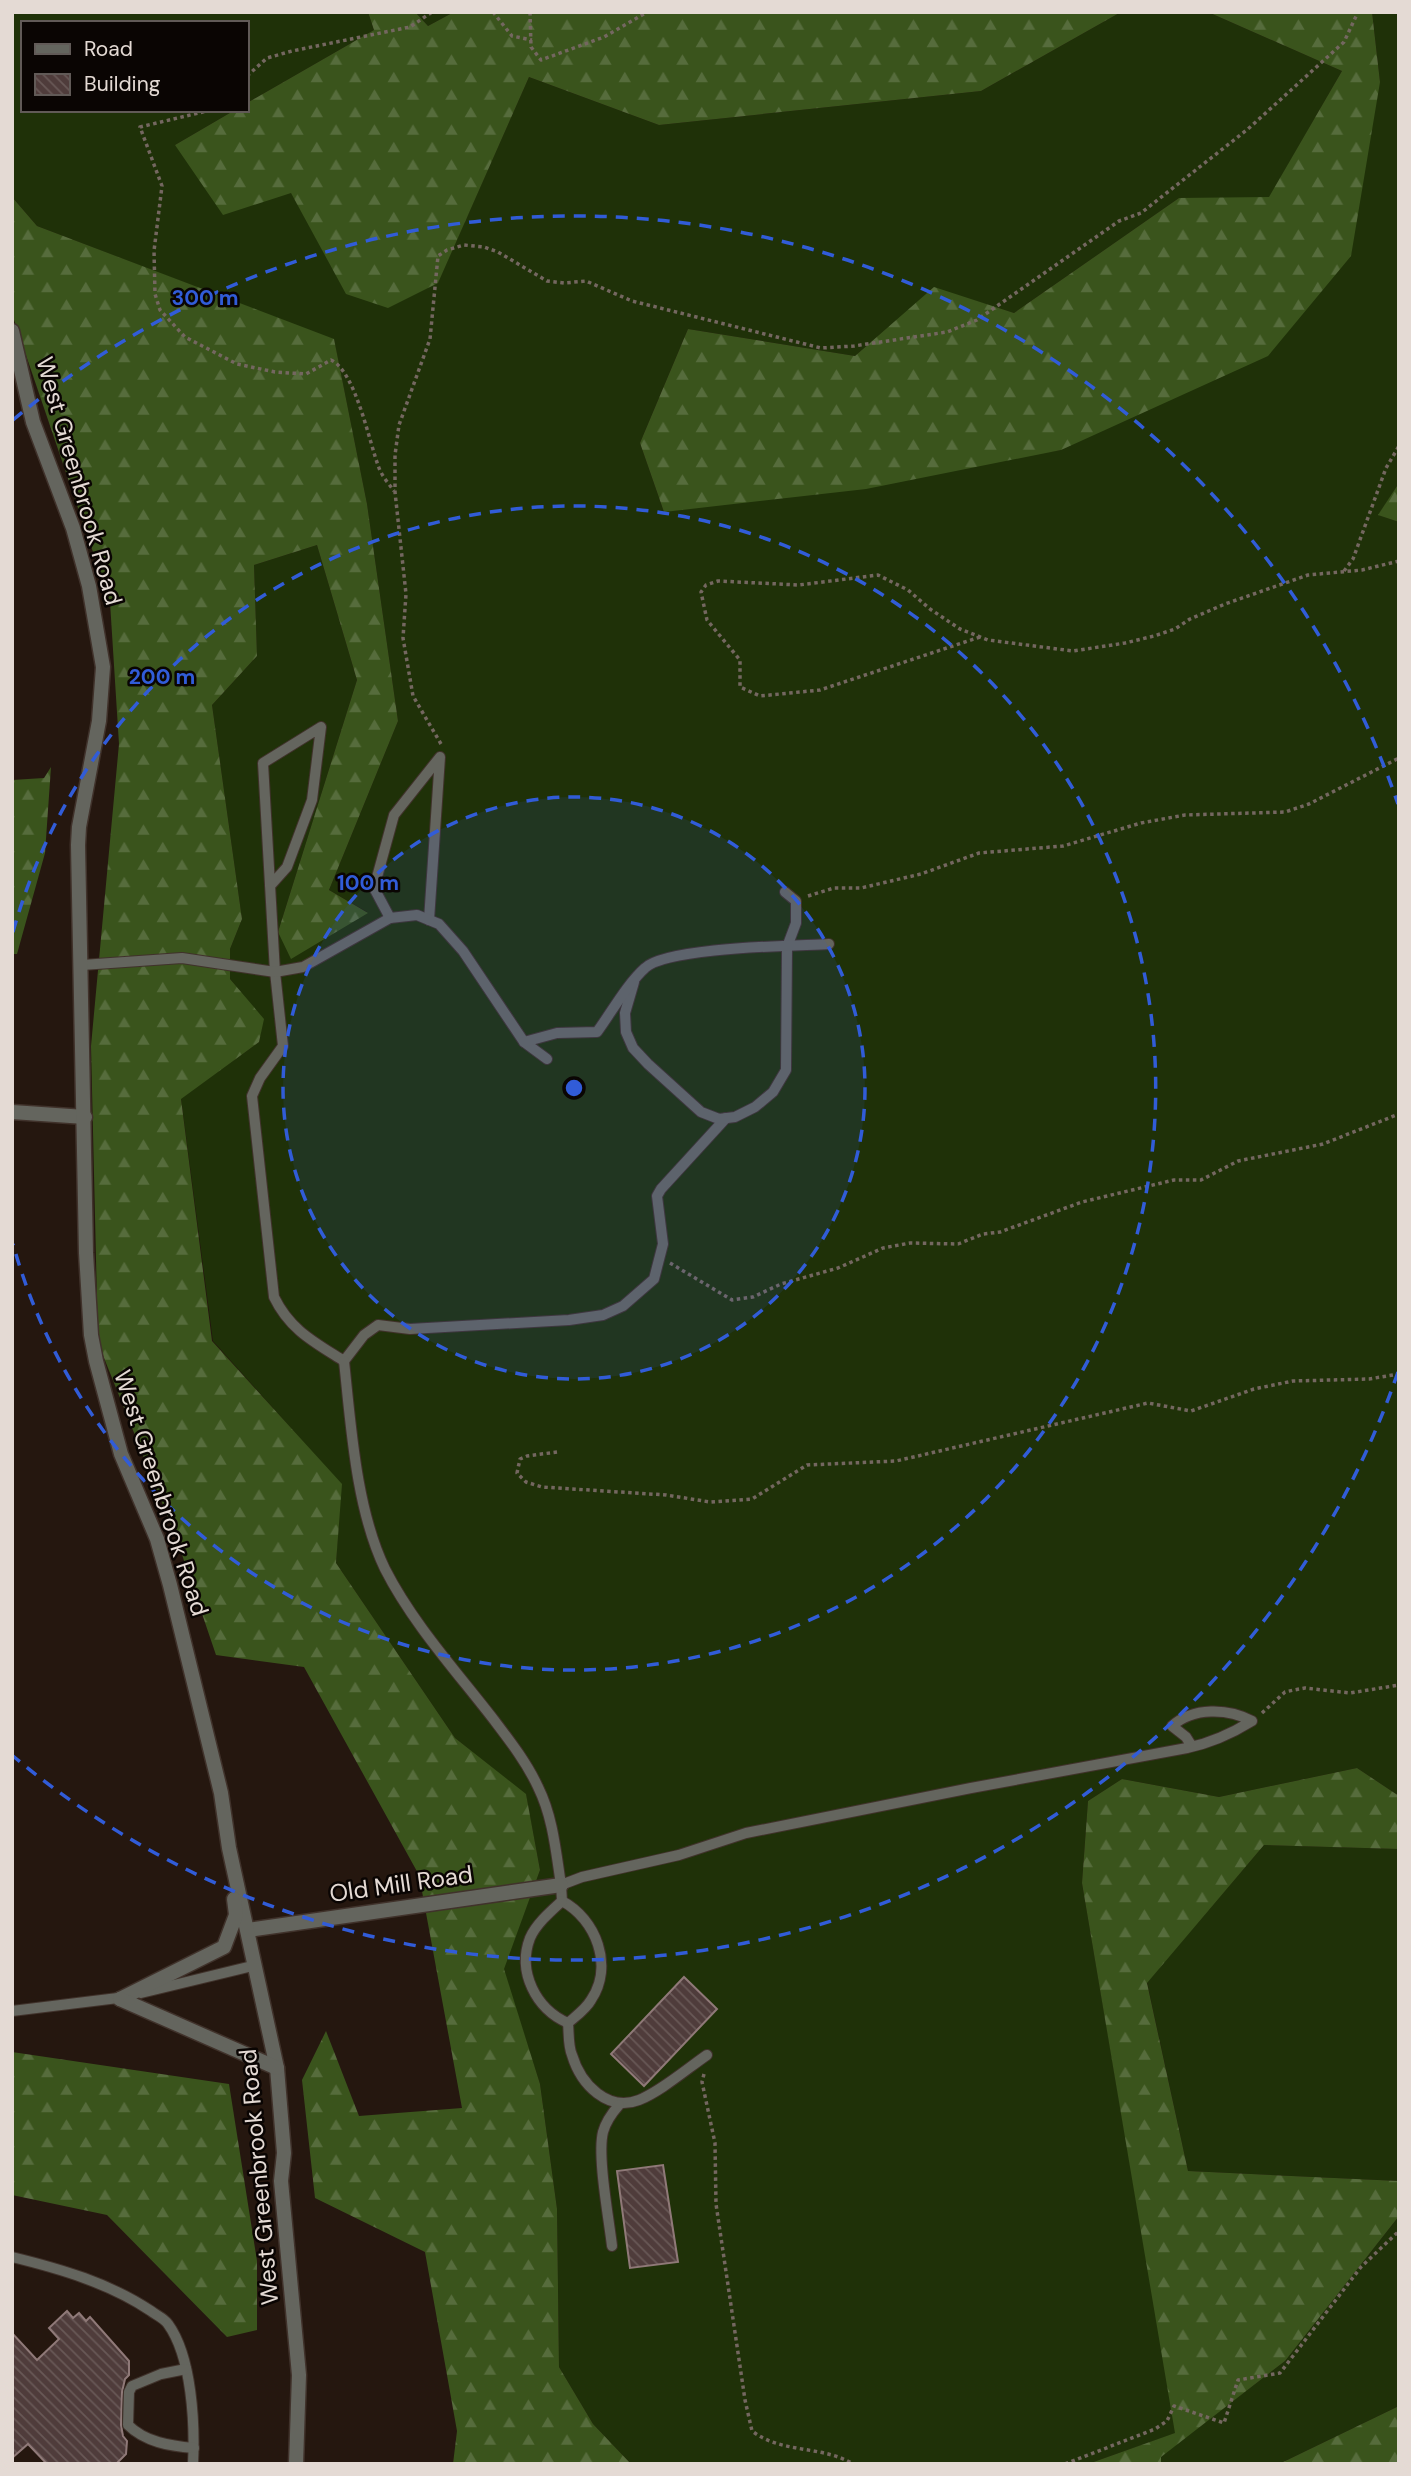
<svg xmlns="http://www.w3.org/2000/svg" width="1411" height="2476" font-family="'DM Sans',sans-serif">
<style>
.grass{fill:#1f3108}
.forest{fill:url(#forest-firs)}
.building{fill:url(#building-back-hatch);stroke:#8f7978;stroke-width:2}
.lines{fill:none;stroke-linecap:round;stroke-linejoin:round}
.service-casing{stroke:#40322b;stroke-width:12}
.minor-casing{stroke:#40322b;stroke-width:17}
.tertiary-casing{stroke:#40322b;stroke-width:17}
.path{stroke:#746760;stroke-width:3.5;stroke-dasharray:3.5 3.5;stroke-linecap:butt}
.service{stroke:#64655e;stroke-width:10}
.minor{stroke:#64655e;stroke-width:14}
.tertiary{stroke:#64655e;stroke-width:14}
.ring{fill:none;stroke:#315cd8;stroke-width:3.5;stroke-dasharray:12 9}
.labels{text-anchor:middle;stroke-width:5;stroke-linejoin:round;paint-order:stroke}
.street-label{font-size:24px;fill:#e4dad4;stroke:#0a0503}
.centre{fill:#315cd8;stroke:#0a0503;stroke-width:3.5}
.ring-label{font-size:21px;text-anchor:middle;font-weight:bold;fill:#315cd8;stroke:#0a0503;stroke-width:5;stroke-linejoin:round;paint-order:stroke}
</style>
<defs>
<pattern id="forest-firs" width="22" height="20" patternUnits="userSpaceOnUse" patternTransform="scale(1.75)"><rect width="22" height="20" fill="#3a541c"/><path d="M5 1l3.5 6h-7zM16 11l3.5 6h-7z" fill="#566c3c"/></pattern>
<pattern id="building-back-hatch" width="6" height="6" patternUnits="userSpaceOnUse" patternTransform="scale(1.75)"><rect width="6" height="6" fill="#4f3c3b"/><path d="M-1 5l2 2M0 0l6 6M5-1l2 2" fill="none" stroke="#685856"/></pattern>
</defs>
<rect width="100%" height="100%" fill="#25170f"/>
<g class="grass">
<path d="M 14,12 L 368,12 L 374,30 L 247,103 L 247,23 L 23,23 L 23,110 L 235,110 L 175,145 L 291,192 L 346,293 L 438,282 L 529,77 L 659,125 L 981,91 L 1121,12 L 1208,12 L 1342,71 L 1269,198 L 1179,198 L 1014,313 L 934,288 L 855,356 L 688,329 L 640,443 L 664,512 L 1061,450 L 1380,82 L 1372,12 L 1399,12 L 1399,483 L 1379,515 L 1399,522 L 1399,1796 L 1357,1768 L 1219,1797 L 1122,1779 L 1088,1801 L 1082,1883 L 1176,2433 L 1088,2464 L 631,2464 L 593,2424 L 559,2367 L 557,2209 L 540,2084 L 503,1969 L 540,1870 L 526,1795 L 455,1738 L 336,1563 L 341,1484 L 213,1341 L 181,1098 L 259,1042 L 263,1019 L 230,979 L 230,949 L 242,919 L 212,705 L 257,656 L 254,565 L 317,545 L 357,680 L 278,932 L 367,912 L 329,890 L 398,721 L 367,504 L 334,340 L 37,226 L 12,197 L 12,14 Z"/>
<path d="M 415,12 L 454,12 L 428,26 Z"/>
<path d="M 1264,1845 L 1399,1849 L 1399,2181 L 1188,2171 L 1147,1982 Z"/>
<path d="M 1399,2216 L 1399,2406 L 1279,2464 L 1161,2464 L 1160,2457 L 1285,2361 Z"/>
</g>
<g class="forest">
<path d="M 368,12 L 415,12 L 428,26 L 454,12 L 1121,12 L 981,91 L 659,125 L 529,77 L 438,283 L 388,308 L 346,294 L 291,193 L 223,215 L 175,145 L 235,110 L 247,110 L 247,103 L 374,30 Z"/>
<path d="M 1208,12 L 1372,12 L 1380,82 L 1351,256 L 1268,356 L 1061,450 L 866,489 L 664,512 L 640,443 L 688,329 L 855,356 L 934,287 L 1014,313 L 1179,198 L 1269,197 L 1342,71 Z"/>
<path d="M 12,197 L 37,226 L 334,339 L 367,504 L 398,721 L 329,890 L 368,913 L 291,959 L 278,932 L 357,680 L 317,545 L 254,565 L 257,656 L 212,705 L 242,919 L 230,949 L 230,979 L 264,1019 L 259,1042 L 181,1099 L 212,1341 L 342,1484 L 336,1563 L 455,1738 L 526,1794 L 540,1870 L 504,1969 L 540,2084 L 557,2209 L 559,2367 L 593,2424 L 631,2464 L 453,2464 L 457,2431 L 425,2252 L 315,2198 L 302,2080 L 326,2031 L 359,2116 L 462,2108 L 419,1875 L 304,1667 L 216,1655 L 177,1540 L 98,1343 L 91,1046 L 119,744 L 110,602 L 12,314 Z"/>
<path d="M 1399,483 L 1399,522 L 1378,515 Z"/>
<path d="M 51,767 L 45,853 L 17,954 L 12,954 L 12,780 L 44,778 Z"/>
<path d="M 1357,1768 L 1399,1796 L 1399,1849 L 1264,1845 L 1147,1983 L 1188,2171 L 1399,2181 L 1399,2216 L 1285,2361 L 1161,2457 L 1161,2464 L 1088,2464 L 1175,2433 L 1082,1883 L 1088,1801 L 1122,1779 L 1219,1797 Z"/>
<path d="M 12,2052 L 229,2084 L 257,2261 L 257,2330 L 227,2337 L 107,2215 L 12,2195 Z"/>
<path d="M 1399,2406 L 1399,2464 L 1279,2464 Z"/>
</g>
<g class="building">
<path d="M 684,1977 L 717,2009 L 644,2086 L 611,2054 Z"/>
<path d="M 663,2165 L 678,2262 L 630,2268 L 617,2171 Z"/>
<path d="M 67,2311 L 73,2318 L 79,2313 L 86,2321 L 90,2317 L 129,2361 L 129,2375 L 125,2379 L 122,2392 L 121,2425 L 123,2436 L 127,2441 L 126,2454 L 117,2463 L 47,2464 L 28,2444 L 12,2458 L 12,2333 L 37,2360 L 59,2339 L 49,2328 Z"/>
</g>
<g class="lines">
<g class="service-casing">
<g id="service">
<path d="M 270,886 L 287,867 L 312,800 L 321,727 L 263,763 L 275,972 L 283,1046 L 260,1078 L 252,1096 L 274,1297 C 290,1330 314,1342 344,1361 L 364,1335 L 378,1325 L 410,1329 L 569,1320 L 603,1315 L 623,1306 L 654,1279 L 663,1244 L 657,1196 L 661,1189 L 726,1118"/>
<path d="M 390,918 L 374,888 L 394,815 L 440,757 L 429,920"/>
<path d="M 82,965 L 182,958 L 275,972 L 303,967 L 390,918 L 417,915 L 439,924 L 463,951 L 524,1042 L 547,1059"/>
<path d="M 634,982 L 625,1013 L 626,1032 L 633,1048 L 648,1064 L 701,1112 L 719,1119 L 735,1117 L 755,1107 L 773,1092 L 786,1070 L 787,947 L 796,923 L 796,901 L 785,892"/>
<path d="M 524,1042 L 557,1033 L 597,1032 C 611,1013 627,984 645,968 C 667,947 794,946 829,944"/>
<path d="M 344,1361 C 351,1426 356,1509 385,1569 C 413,1624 457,1672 494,1720 C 510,1741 527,1763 538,1787 C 553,1817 556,1852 561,1885 L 582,1877 L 679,1855 L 746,1833 L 971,1788 L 1187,1748 L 1191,1745 L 1186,1737 L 1172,1726 C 1193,1707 1228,1708 1252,1721 C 1231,1734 1211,1743 1187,1748"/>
<path d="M 561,1885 L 562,1901 C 596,1919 614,1966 591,2000 C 586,2009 576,2016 568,2023 C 569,2033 568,2046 572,2055 C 581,2085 608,2112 639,2100 C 660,2092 688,2068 707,2055"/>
<path d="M 562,1901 C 551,1911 536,1924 530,1938 C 517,1972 536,2009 568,2023"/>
<path d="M 141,1993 L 256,1965"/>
<path d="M 12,2011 L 126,1997"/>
<path d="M 612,2246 C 609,2219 597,2156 603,2132 C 606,2121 612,2113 619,2105"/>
<path d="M 12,2257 C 61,2269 109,2283 151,2311 C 156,2315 164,2318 168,2324 C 192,2357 195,2424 193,2464"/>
<path d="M 186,2369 L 161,2374 L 132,2386 L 129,2392 L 128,2425 C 145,2442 170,2446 194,2448"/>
</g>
</g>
<g class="minor-casing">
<g id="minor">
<path d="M 12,1112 L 85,1117"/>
<path d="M 248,1930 L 561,1885"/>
</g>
</g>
<g class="tertiary-casing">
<g id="tertiary">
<path d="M 12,331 L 33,422 L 73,528 L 89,586 L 103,667 L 99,721 L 79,827 L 78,845 L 86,1253 L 91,1335 L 96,1361 L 121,1454 L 157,1539 L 170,1585 L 221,1793 L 229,1848 L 277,2068 L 284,2153 L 281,2181 L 299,2375 L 296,2464"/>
<path d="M 120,1999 L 224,1947 L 236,1915 L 234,1899"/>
<path d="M 120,1999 L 277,2068"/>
</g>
</g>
<g class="path">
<path d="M 493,12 L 512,36 L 532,40"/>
<path d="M 530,12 L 531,47 L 541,60 L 604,37 L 647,12"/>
<path d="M 247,76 L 267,58 L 292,51 L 410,27 L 432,12"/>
<path d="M 211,110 L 140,127 L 162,186 L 154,251 L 155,294 L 160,310 L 185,337 L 237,364 L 275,372 L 306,374 L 331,360 C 356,372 369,442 379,468 C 382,476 389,484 394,491"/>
<path d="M 1344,571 L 1353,559 L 1386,468 L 1399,446"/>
<path d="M 980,637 L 820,690 L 760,696 L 740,687 L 740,660 L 707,620 L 701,592 L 706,585 L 718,581 L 799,585 L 878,575 L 908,590 L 930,609 L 960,629 L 988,640 L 1073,651 L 1125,643 L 1154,636 L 1175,629 L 1190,619 L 1225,604 L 1308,575 L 1362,570 L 1399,561"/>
<path d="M 441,744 L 413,696 L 403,638 L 406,594 L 395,492 L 395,455 L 399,425 L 430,339 L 438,256 L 447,250 L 464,245 L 484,247 L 498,252 L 547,281 L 564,283 L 586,281 L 632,301 L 821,348 L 854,346 L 947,332 L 977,320 L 1119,221 L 1141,213 L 1248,129 L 1344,42 L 1358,12"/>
<path d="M 808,896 L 834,888 L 861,888 L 921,874 L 979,853 L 1063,846 L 1141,823 L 1185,815 L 1285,812 L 1309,804 L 1399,758"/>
<path d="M 670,1263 L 732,1300 L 753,1297 L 781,1284 L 838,1268 L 883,1248 L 910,1243 L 958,1244 L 983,1234 L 1000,1232 L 1082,1202 L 1174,1180 L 1201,1180 L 1238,1161 L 1323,1144 L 1399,1114"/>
<path d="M 557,1452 L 527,1456 L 520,1459 L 517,1473 L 526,1482 L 542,1487 L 666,1495 L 710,1502 L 752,1499 L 807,1465 L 896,1461 L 1148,1403 L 1191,1411 L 1254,1389 L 1293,1381 L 1369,1379 L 1399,1374"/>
<path d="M 1262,1713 L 1285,1692 L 1294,1690 L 1305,1688 L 1350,1693 L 1399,1685"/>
<path d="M 704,2074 L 702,2082 L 715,2143 L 716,2204 L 745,2400 L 752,2431 C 782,2454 822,2445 853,2464"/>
<path d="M 1065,2464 L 1155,2429 L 1167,2421 L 1174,2406 L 1224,2423 L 1238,2380 L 1280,2373 L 1361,2267 L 1399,2231"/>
</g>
<use href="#service" class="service"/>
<use href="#minor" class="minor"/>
<use href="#tertiary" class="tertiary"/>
</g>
<circle cx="574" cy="1088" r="291" fill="#315cd8" fill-opacity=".12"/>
<g class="ring">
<circle cx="574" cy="1088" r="291"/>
<path d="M13 932A582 582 0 1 1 13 1244"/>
<path d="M1398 1372A872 872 0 0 1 13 1756M13 420A872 872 0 0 1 1398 804"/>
</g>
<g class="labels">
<g class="street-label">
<text transform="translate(79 481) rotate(74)" y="8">West Greenbrook Road</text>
<text transform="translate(161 1493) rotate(72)" y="8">West Greenbrook Road</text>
<text transform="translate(401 1884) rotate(-8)" y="8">Old Mill Road</text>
<text transform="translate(259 2177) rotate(-95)" y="8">West Greenbrook Road</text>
</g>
</g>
<circle cx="574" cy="1088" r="10" class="centre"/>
<g class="ring-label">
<text x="205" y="305">300 m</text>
<text x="162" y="684">200 m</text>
<text x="368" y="890">100 m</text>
</g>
<rect width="1411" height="2476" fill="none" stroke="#e4dad4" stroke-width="28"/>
<rect x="21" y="21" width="228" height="91" fill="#0a0503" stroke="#615a57" stroke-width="2"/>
<rect x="35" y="44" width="35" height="10" fill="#64655e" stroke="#615a57" stroke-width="2"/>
<text x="84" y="56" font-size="21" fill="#e4dad4">Road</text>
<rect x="35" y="74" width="35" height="21" fill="url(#building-back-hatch)" stroke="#615a57" stroke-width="2"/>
<text x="84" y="91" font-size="21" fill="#e4dad4">Building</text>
</svg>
